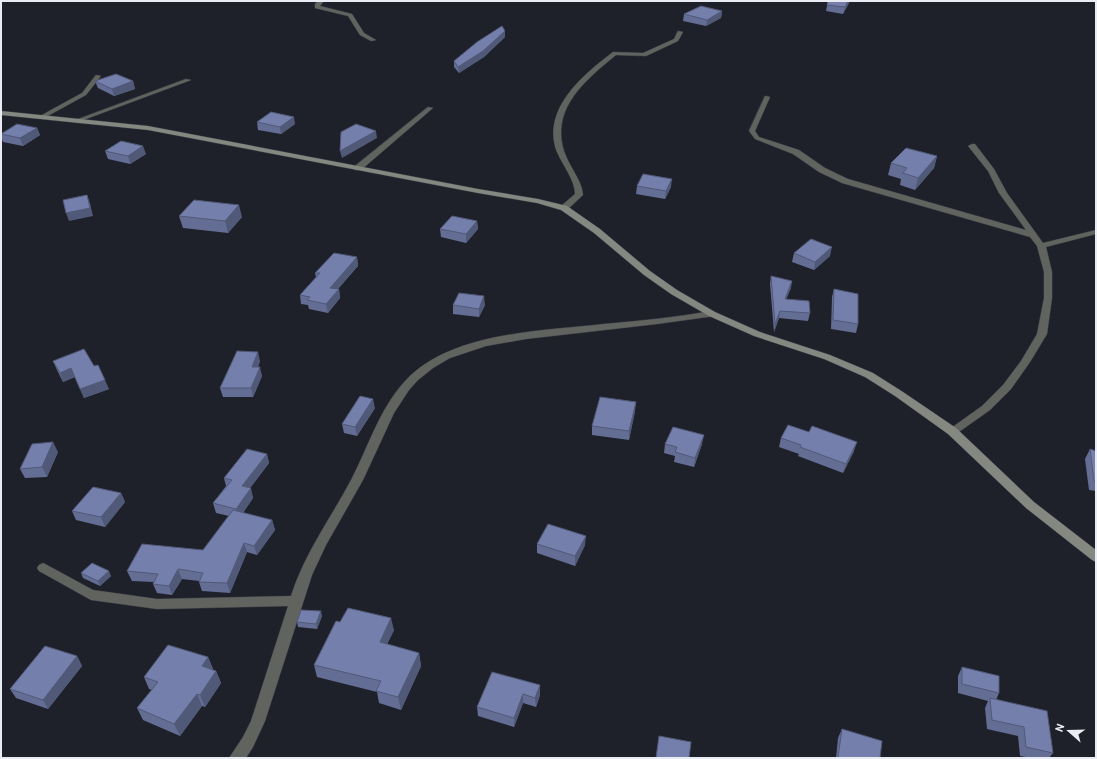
<svg xmlns="http://www.w3.org/2000/svg" width="1097" height="759" font-family="Overpass,sans-serif">
<style>
.lines{fill:none;stroke-linecap:round;stroke-linejoin:round}
.street-casing{stroke:#3b3d46;stroke-width:1}
.secondary-casing{stroke:#3b3d46;stroke-width:1}
.street{fill:#61635e;fill-rule:evenodd}
.secondary{fill:#858880;fill-rule:evenodd}
.wall{fill:#646d94}
.shaded-wall{fill:#515978}
.building{fill:#747fac;stroke:#515978}
</style>
<rect width="100%" height="100%" fill="#1e212a"/>
<g class="lines">
<g class="street-casing">
<g id="street">
<path d="M 318,1 L 324,1 L 320,6 L 352,14 L 364,33 L 376,40 L 371,41 L 360,35 L 348,16 L 315,8 L 315,4 Z"/>
<path d="M 678,31 L 683,32 L 678,41 L 646,56 L 616,55 C 584,81 548,111 566,156 C 571,169 582,181 583,195 L 567,210 L 561,210 L 561,206 L 575,194 C 575,180 563,166 557,152 C 541,109 583,75 613,52 L 643,53 L 674,39 Z"/>
<path d="M 96,75 L 101,76 L 86,95 L 44,118 L 40,118 L 40,116 L 82,93 Z"/>
<path d="M 186,79 L 191,80 L 78,122 L 73,121 Z"/>
<path d="M 765,96 L 770,97 L 755,131 L 759,137 L 799,150 L 825,168 L 848,179 L 1026,230 L 999,193 L 988,171 L 968,146 L 972,144 L 975,144 L 994,169 L 1007,193 L 1043,243 L 1096,230 L 1096,234 L 1046,247 L 1052,272 L 1052,298 L 1047,334 L 1030,362 L 1011,389 L 990,410 L 956,434 L 948,434 L 947,431 L 982,406 L 1003,385 L 1021,361 L 1037,334 L 1044,298 L 1044,272 L 1037,246 L 1030,237 L 842,183 L 819,172 L 793,154 L 755,139 L 749,131 Z"/>
<path d="M 428,107 L 433,108 L 361,170 L 355,170 L 355,166 Z"/>
<path d="M 712,311 L 717,314 L 715,316 L 657,324 L 526,339 L 486,346 L 450,358 L 433,368 L 418,380 L 409,390 L 394,413 L 363,480 L 326,545 L 312,575 L 265,721 L 253,747 L 246,758 L 229,758 L 243,737 L 251,721 L 288,606 L 157,609 L 91,600 L 39,571 L 37,568 L 39,565 L 43,563 L 47,565 L 93,590 L 157,599 L 291,596 C 304,554 331,518 351,480 C 369,446 381,403 411,375 C 458,332 542,331 604,324 C 640,321 676,317 712,311 Z"/>
</g>
</g>
<g class="secondary-casing">
<path id="secondary" d="M 1,111 L 148,126 L 478,189 L 538,199 L 567,206 L 600,229 L 650,271 L 677,290 L 715,312 L 760,332 L 830,355 L 873,373 L 903,392 L 956,428 L 1034,502 L 1096,550 L 1096,562 L 1092,560 L 1026,508 L 948,434 L 895,396 L 865,377 L 824,359 L 754,336 L 709,316 L 671,294 L 644,275 L 594,233 L 561,210 L 537,203 L 478,193 L 148,130 L 1,115 Z"/>
</g>
<use href="#street" class="street"/>
<use href="#secondary" class="secondary"/>
</g>
<g class="wall">
<path d="M 828,1 L 850,1 L 843,14 L 826,11 Z"/>
<path d="M 722,11 L 721,18 L 706,26 L 683,21 L 684,14 Z"/>
<path d="M 505,37 L 484,57 L 459,73 L 454,67 L 454,61 Z"/>
<path d="M 95,81 L 133,81 L 135,89 L 114,96 L 98,88 Z"/>
<path d="M 257,122 L 295,124 L 281,134 L 258,130 Z"/>
<path d="M 37,128 L 40,135 L 23,146 L 3,142 L 1,137 L 1,134 Z"/>
<path d="M 105,151 L 146,154 L 130,164 L 108,159 Z"/>
<path d="M 937,156 L 934,168 L 915,190 L 900,185 L 901,179 L 888,175 L 891,163 Z"/>
<path d="M 637,186 L 671,187 L 665,199 L 636,194 Z"/>
<path d="M 179,216 L 242,217 L 228,233 L 183,228 Z"/>
<path d="M 477,221 L 478,229 L 466,243 L 441,237 L 440,229 Z"/>
<path d="M 794,253 L 830,256 L 814,270 L 792,262 Z"/>
<path d="M 357,257 L 358,266 L 338,289 L 339,289 L 340,298 L 328,313 L 309,309 L 308,305 L 301,304 L 300,295 L 316,277 L 315,273 Z"/>
<path d="M 771,276 L 791,288 L 786,299 L 810,313 L 808,321 L 779,318 L 774,332 L 770,284 Z"/>
<path d="M 834,289 L 858,324 L 856,333 L 831,329 L 832,297 Z"/>
<path d="M 453,305 L 485,305 L 479,317 L 453,314 Z"/>
<path d="M 53,361 L 94,366 L 109,389 L 84,398 L 75,377 L 63,382 L 57,370 Z"/>
<path d="M 260,361 L 258,367 L 262,376 L 253,397 L 223,397 L 220,388 Z"/>
<path d="M 375,408 L 357,436 L 344,433 L 342,424 Z"/>
<path d="M 635,411 L 629,440 L 592,435 L 592,426 Z"/>
<path d="M 781,438 L 854,451 L 843,473 L 798,456 L 799,454 L 779,447 Z"/>
<path d="M 665,444 L 702,444 L 694,467 L 674,462 L 675,456 L 664,453 Z"/>
<path d="M 1090,449 L 1096,451 L 1096,491 L 1089,490 L 1085,459 Z"/>
<path d="M 58,452 L 47,477 L 25,478 L 20,469 Z"/>
<path d="M 267,454 L 269,463 L 250,488 L 253,498 L 243,513 L 272,520 L 275,530 L 257,555 L 247,552 L 230,593 L 202,591 L 199,582 L 199,581 L 182,579 L 172,595 L 157,593 L 153,584 L 154,582 L 132,581 L 127,571 L 203,550 L 229,516 L 216,513 L 213,503 L 226,486 L 224,478 Z"/>
<path d="M 121,493 L 125,502 L 105,527 L 76,520 L 72,511 Z"/>
<path d="M 537,544 L 585,545 L 575,566 L 537,553 Z"/>
<path d="M 81,573 L 111,576 L 100,586 L 83,578 Z"/>
<path d="M 322,616 L 317,629 L 298,627 L 297,622 Z"/>
<path d="M 340,622 L 394,630 L 387,644 L 419,653 L 421,666 L 401,710 L 379,703 L 377,692 L 317,677 L 314,665 Z"/>
<path d="M 77,656 L 82,666 L 48,709 L 16,698 L 10,689 Z"/>
<path d="M 208,657 L 213,669 L 212,670 L 216,671 L 221,683 L 205,707 L 202,706 L 180,736 L 143,720 L 137,708 L 152,690 L 149,689 L 144,677 Z"/>
<path d="M 962,667 L 999,693 L 996,700 L 1053,753 L 1049,758 L 1031,758 L 1020,756 L 1018,736 L 987,729 L 985,708 L 988,701 L 958,693 L 958,676 Z"/>
<path d="M 540,685 L 540,695 L 536,707 L 523,703 L 514,727 L 478,716 L 477,707 Z"/>
<path d="M 842,729 L 880,758 L 836,758 L 838,738 Z"/>
</g>
<g class="shaded-wall">
<path d="M 848,1 L 850,1 L 843,14 L 845,7 Z"/>
<path d="M 722,11 L 721,18 L 706,26 L 707,20 Z"/>
<path d="M 505,31 L 505,37 L 484,57 L 459,73 L 458,67 Z"/>
<path d="M 133,81 L 135,89 L 114,96 L 112,89 Z"/>
<path d="M 294,117 L 295,124 L 281,134 L 280,127 Z"/>
<path d="M 37,128 L 40,135 L 23,146 L 20,138 Z"/>
<path d="M 376,131 L 377,138 L 342,158 L 340,151 Z"/>
<path d="M 143,146 L 146,154 L 130,164 L 128,156 Z"/>
<path d="M 937,156 L 934,168 L 915,190 L 918,178 Z"/>
<path d="M 672,179 L 671,187 L 665,199 L 666,191 Z"/>
<path d="M 87,195 L 90,203 L 93,216 L 69,221 L 66,213 Z"/>
<path d="M 239,205 L 242,217 L 228,233 L 225,221 Z"/>
<path d="M 477,221 L 478,229 L 466,243 L 466,234 Z"/>
<path d="M 832,247 L 830,256 L 814,270 L 815,262 Z"/>
<path d="M 357,257 L 358,266 L 331,296 L 330,288 Z"/>
<path d="M 792,281 L 791,288 L 783,307 L 785,299 Z"/>
<path d="M 339,289 L 340,298 L 328,313 L 326,304 Z"/>
<path d="M 484,296 L 485,305 L 479,317 L 479,309 Z"/>
<path d="M 780,311 L 779,318 L 774,332 L 775,324 Z"/>
<path d="M 258,352 L 260,361 L 254,376 L 252,367 Z"/>
<path d="M 260,367 L 262,376 L 253,397 L 251,388 Z"/>
<path d="M 71,368 L 75,377 L 63,382 L 60,373 Z"/>
<path d="M 105,380 L 109,389 L 84,398 L 80,389 Z"/>
<path d="M 373,399 L 375,408 L 357,436 L 355,427 Z"/>
<path d="M 636,402 L 635,411 L 629,440 L 629,431 Z"/>
<path d="M 704,435 L 702,444 L 694,467 L 695,458 Z"/>
<path d="M 53,442 L 58,452 L 47,477 L 42,467 Z"/>
<path d="M 857,442 L 854,451 L 843,473 L 846,464 Z"/>
<path d="M 267,454 L 269,463 L 245,495 L 242,486 Z"/>
<path d="M 251,488 L 253,498 L 239,518 L 236,509 Z"/>
<path d="M 121,493 L 125,502 L 105,527 L 101,517 Z"/>
<path d="M 272,520 L 275,530 L 257,555 L 254,546 Z"/>
<path d="M 586,536 L 585,545 L 575,566 L 575,556 Z"/>
<path d="M 244,543 L 247,552 L 230,593 L 227,583 Z"/>
<path d="M 178,569 L 182,579 L 172,595 L 169,586 Z"/>
<path d="M 109,571 L 111,576 L 100,586 L 98,581 Z"/>
<path d="M 321,611 L 322,616 L 317,629 L 316,624 Z"/>
<path d="M 391,618 L 394,630 L 382,655 L 380,642 Z"/>
<path d="M 419,653 L 421,666 L 401,710 L 398,697 Z"/>
<path d="M 77,656 L 82,666 L 48,709 L 43,700 Z"/>
<path d="M 208,657 L 213,669 L 206,679 L 202,666 Z"/>
<path d="M 216,671 L 221,683 L 205,707 L 200,695 Z"/>
<path d="M 540,685 L 540,695 L 536,707 L 535,698 Z"/>
<path d="M 197,694 L 202,706 L 180,736 L 174,724 Z"/>
<path d="M 523,694 L 523,703 L 514,727 L 514,718 Z"/>
</g>
<g class="building">
<path d="M 828,1 L 848,1 L 845,7 L 827,5 Z"/>
<path d="M 701,6 L 722,11 L 707,20 L 684,14 Z"/>
<path d="M 502,26 L 505,31 L 483,51 L 458,67 L 454,61 L 477,42 Z"/>
<path d="M 116,74 L 133,81 L 112,89 L 95,81 Z"/>
<path d="M 271,112 L 294,117 L 280,127 L 257,122 Z"/>
<path d="M 17,124 L 37,128 L 20,138 L 1,134 Z"/>
<path d="M 356,124 L 376,131 L 340,151 L 341,132 Z"/>
<path d="M 121,141 L 143,146 L 128,156 L 105,151 Z"/>
<path d="M 906,148 L 937,156 L 918,178 L 903,173 L 907,168 L 891,163 Z"/>
<path d="M 643,174 L 672,179 L 666,191 L 637,186 Z"/>
<path d="M 87,195 L 90,208 L 66,213 L 63,200 Z"/>
<path d="M 194,200 L 239,205 L 225,221 L 179,216 Z"/>
<path d="M 452,216 L 477,221 L 466,234 L 440,229 Z"/>
<path d="M 811,239 L 832,247 L 815,262 L 794,253 Z"/>
<path d="M 334,253 L 357,257 L 330,288 L 339,289 L 326,304 L 307,300 L 310,297 L 300,295 L 320,273 L 315,273 Z"/>
<path d="M 771,276 L 792,281 L 785,299 L 809,301 L 810,313 L 780,311 L 775,324 Z"/>
<path d="M 834,289 L 858,294 L 858,324 L 833,320 Z"/>
<path d="M 459,293 L 484,296 L 479,309 L 453,305 Z"/>
<path d="M 84,349 L 94,366 L 98,365 L 105,380 L 80,389 L 71,368 L 60,373 L 53,361 Z"/>
<path d="M 237,351 L 258,352 L 252,367 L 260,367 L 251,388 L 220,388 Z"/>
<path d="M 360,396 L 373,399 L 355,427 L 342,424 Z"/>
<path d="M 600,397 L 636,402 L 629,431 L 592,426 Z"/>
<path d="M 788,425 L 809,432 L 812,426 L 857,442 L 846,464 L 800,447 L 801,445 L 781,438 Z"/>
<path d="M 673,427 L 704,435 L 695,458 L 675,452 L 677,447 L 665,444 Z"/>
<path d="M 53,442 L 42,467 L 20,469 L 32,444 Z"/>
<path d="M 247,449 L 267,454 L 242,486 L 251,488 L 236,509 L 213,503 L 232,480 L 224,478 Z"/>
<path d="M 1090,449 L 1096,451 L 1096,481 L 1094,481 Z"/>
<path d="M 93,487 L 121,493 L 101,517 L 72,511 Z"/>
<path d="M 233,510 L 272,520 L 254,546 L 244,543 L 227,583 L 199,582 L 203,573 L 178,569 L 169,586 L 153,584 L 158,574 L 127,571 L 142,544 L 203,550 Z"/>
<path d="M 548,524 L 586,536 L 575,556 L 537,544 Z"/>
<path d="M 92,563 L 109,571 L 98,581 L 81,573 Z"/>
<path d="M 348,608 L 391,618 L 380,642 L 419,653 L 398,697 L 376,691 L 381,681 L 314,665 L 336,621 L 340,622 Z"/>
<path d="M 301,610 L 321,611 L 316,624 L 297,622 Z"/>
<path d="M 168,645 L 208,657 L 202,666 L 216,671 L 200,695 L 197,694 L 174,724 L 137,708 L 158,682 L 144,677 Z"/>
<path d="M 45,646 L 77,656 L 43,700 L 10,689 Z"/>
<path d="M 962,667 L 999,676 L 999,693 L 962,684 Z"/>
<path d="M 492,672 L 540,685 L 535,698 L 523,694 L 514,718 L 477,707 Z"/>
<path d="M 990,698 L 1047,711 L 1053,753 L 1026,747 L 1024,727 L 992,720 Z"/>
<path d="M 842,729 L 882,741 L 880,758 L 842,758 L 838,757 Z"/>
<path d="M 659,736 L 691,742 L 689,758 L 656,758 Z"/>
</g>
<rect width="1097" height="759" fill="none" stroke="#eaecf3" stroke-width="4"/>
<g transform="translate(1069 731) rotate(290)" stroke="#1e212a" stroke-width="3" paint-order="stroke">
<path d="M0-3L7 15L0 10L-7 15Z" fill="#eaecf3"/>
<text y="-6" font-size="11" font-weight="bold" text-anchor="middle" fill="#eaecf3">N</text>
</g>
</svg>
